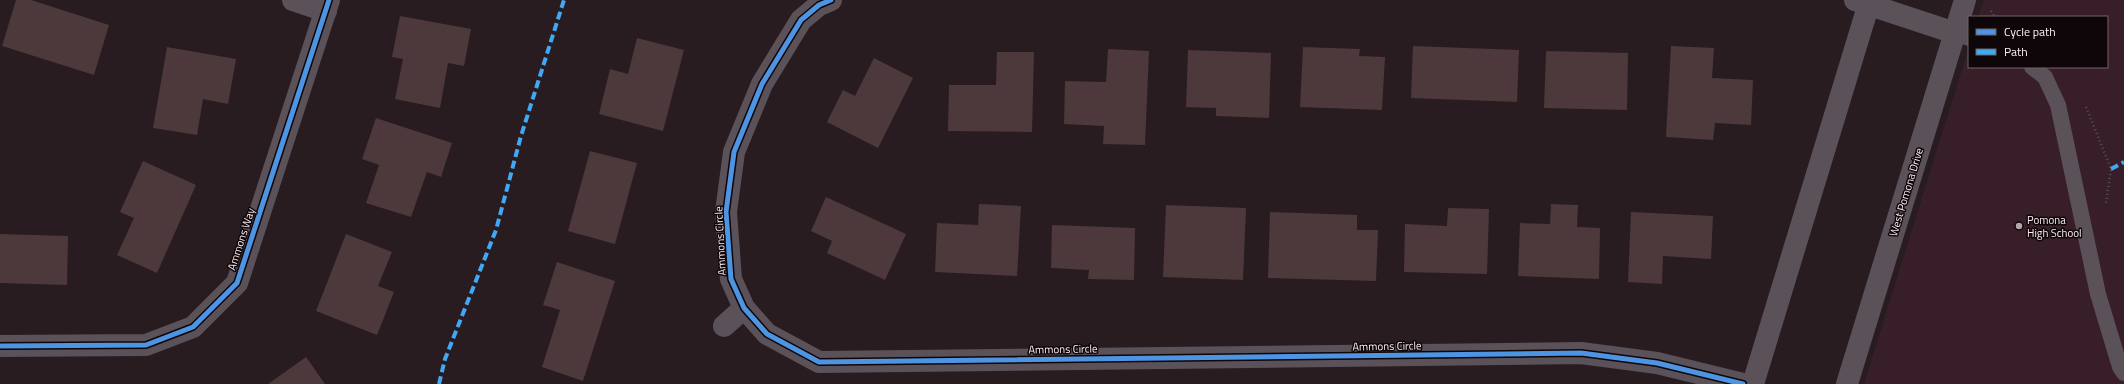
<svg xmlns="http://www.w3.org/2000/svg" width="2124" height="384" font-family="'Titillium Web',sans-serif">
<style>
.built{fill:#381e28}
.building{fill:#4d383c}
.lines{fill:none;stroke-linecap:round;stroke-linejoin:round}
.path{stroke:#585056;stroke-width:2.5;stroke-dasharray:1 3;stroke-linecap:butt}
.service{stroke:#5b5159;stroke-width:16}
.minor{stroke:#5b5159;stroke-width:22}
.tertiary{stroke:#5b5159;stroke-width:22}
.quiet{stroke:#3fa9f5;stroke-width:4;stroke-dasharray:8 4;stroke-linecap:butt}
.cycleway-casing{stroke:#0f0609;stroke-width:8}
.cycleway{stroke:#4d94e3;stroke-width:5}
.poi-dot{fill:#b2a6ab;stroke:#0f0609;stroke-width:1.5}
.labels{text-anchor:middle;stroke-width:3;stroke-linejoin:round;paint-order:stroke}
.street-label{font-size:11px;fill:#fdf0f5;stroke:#0f0609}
.poi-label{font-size:11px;fill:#fdf0f5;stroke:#0f0609;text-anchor:start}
</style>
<rect width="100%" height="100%" fill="#281c21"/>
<path class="built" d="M 1984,0 L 2124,0 L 2124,384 L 1864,384 L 1969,47 L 1969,67 L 2107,67 L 2107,17 L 1978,17 Z"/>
<g class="building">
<path d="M 16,0 L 31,0 L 109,25 L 94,75 L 2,46 Z"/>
<path d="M 400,16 L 471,29 L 464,66 L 448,63 L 440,108 L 395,99 L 403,59 L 392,57 Z"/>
<path d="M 637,38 L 684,50 L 663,131 L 599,114 L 610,69 L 628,74 Z"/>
<path d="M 1413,46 L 1519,50 L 1517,102 L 1411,98 Z"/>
<path d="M 1671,46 L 1714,48 L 1712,78 L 1753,80 L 1751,125 L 1715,123 L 1713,140 L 1666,137 Z"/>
<path d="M 167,47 L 236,59 L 228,104 L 203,99 L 197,135 L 153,128 Z"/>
<path d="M 1303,47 L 1360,49 L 1359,56 L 1385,57 L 1382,110 L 1300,107 Z"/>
<path d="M 1108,49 L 1149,51 L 1145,145 L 1103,144 L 1104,126 L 1064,124 L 1065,81 L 1106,82 Z"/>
<path d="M 1188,50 L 1271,53 L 1269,118 L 1216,116 L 1216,108 L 1186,107 Z"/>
<path d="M 1546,51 L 1628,53 L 1627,110 L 1544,108 Z"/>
<path d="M 997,52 L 1034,52 L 1032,132 L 948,131 L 949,85 L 996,85 Z"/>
<path d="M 874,58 L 913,78 L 878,148 L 827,122 L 843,90 L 855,96 Z"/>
<path d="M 376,118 L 452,143 L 441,177 L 427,172 L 411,217 L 366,203 L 379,165 L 362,159 Z"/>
<path d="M 590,151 L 637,163 L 615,244 L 568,231 Z"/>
<path d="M 143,161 L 196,185 L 157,273 L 117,255 L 134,218 L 120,212 Z"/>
<path d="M 826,197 L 906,234 L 885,280 L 827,253 L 832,241 L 811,231 Z"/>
<path d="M 979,204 L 1021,206 L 1017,276 L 935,272 L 937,223 L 978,225 Z"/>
<path d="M 1551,204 L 1578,205 L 1577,227 L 1600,228 L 1599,279 L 1518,276 L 1520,223 L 1550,224 Z"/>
<path d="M 1166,205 L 1246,208 L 1243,280 L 1163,277 Z"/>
<path d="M 1448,208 L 1489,209 L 1487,274 L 1404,272 L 1405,224 L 1447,226 Z"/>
<path d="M 1270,212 L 1357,215 L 1357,230 L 1378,230 L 1376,281 L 1268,278 Z"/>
<path d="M 1631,212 L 1713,216 L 1711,259 L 1663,256 L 1662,284 L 1628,282 Z"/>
<path d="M 1052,225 L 1135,228 L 1134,280 L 1088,279 L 1089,270 L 1051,268 Z"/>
<path d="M 0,234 L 68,236 L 67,285 L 0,283 Z"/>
<path d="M 346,234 L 392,252 L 378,286 L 394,292 L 377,335 L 316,311 Z"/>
<path d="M 557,262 L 615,281 L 583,381 L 542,367 L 560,310 L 543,305 Z"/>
<path d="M 306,357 L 325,384 L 268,384 Z"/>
</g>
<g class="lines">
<g class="path">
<path d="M 1991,11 L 1995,17"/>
<path d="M 2086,107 L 2111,169 L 2106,203"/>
</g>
<g class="service">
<path d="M 1955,33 L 1969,38"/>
<path d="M 2032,67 L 2045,77 L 2058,105 L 2098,294 L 2120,367 L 2124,373"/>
</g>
<g class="minor">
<path d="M 293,0 L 326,11"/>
<path d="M 831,0 L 819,5 L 801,20 L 762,84 L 734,152 L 726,212 L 731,279 L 744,308 L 767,334 L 819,362 L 1581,353 L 1657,363 L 1743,384"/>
<path d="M 1855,0 L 1955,33"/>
<path d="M 724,326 L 744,308"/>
<path d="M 0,346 L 146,345 L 193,327 L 237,283 L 329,0"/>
</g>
<g class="tertiary">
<path d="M 1753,384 L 1870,0"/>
<path d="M 1847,384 L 1965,0"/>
</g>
<g class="quiet">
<path d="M 2111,169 L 2124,162"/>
<path d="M 439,384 L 445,359 L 496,230 L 521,136 L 564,0"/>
</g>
<g class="cycleway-casing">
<g id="cycleway">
<path d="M 831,0 L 819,5 L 801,20 L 762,84 L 734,152 L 726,212 L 731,279 L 744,308 L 767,334 L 819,362 L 1581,353 L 1657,363 L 1743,384"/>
<path d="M 0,346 L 146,345 L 193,327 L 237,283 L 329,0"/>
</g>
</g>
<use href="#cycleway" class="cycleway"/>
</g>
<circle class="poi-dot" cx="2019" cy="226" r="4"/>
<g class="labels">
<g class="street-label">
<text transform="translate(1906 192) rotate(-73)" y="4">West Pomona Drive</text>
<text transform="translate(241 239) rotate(-72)" y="4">Ammons Way</text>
<text transform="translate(720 241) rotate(-93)" y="4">Ammons Circle</text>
<text transform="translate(1387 346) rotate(-1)" y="4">Ammons Circle</text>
<text transform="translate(1063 349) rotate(-1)" y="4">Ammons Circle</text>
</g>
<g class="poi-label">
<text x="2027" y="224">Pomona<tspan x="2027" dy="13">High School</tspan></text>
</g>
</g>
<rect x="1968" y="16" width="140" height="52" fill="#0f0609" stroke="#6e6467"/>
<rect x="1976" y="29" width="20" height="6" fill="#4d94e3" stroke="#6e6467"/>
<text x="2004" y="36" font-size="12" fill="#fdf0f5">Cycle path</text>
<rect x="1976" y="49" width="20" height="6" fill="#3fa9f5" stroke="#6e6467"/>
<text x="2004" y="56" font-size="12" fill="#fdf0f5">Path</text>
</svg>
